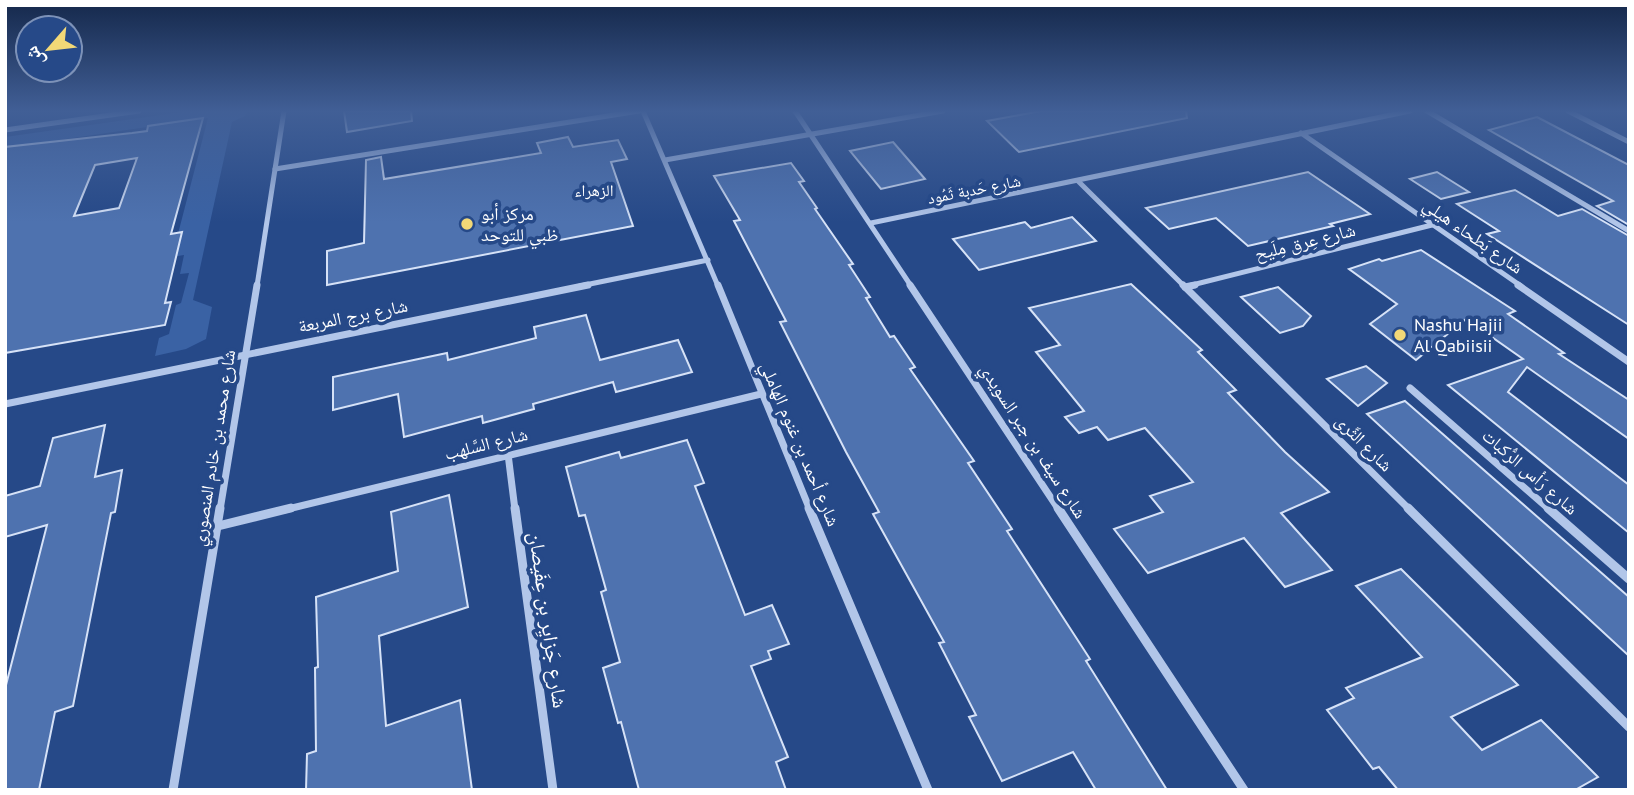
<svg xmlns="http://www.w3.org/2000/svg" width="1634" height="795" font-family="'PT Sans','Noto Naskh Arabic',sans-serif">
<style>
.green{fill:#3a62a4}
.building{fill:#4e72af;stroke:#d6e2f7;stroke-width:2;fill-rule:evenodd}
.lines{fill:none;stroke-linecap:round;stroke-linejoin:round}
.minor-far2{stroke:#b2c6e9;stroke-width:5}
.minor-far1{stroke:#b2c6e9;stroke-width:7}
.minor{stroke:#b2c6e9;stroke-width:9}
.poi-dot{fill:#f2d877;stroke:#264988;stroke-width:2.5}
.labels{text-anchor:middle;stroke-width:7;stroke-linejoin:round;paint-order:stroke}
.far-street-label{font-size:16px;fill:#fff;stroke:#264988}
.far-neighbourhood-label{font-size:16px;fill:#fff;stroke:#264988}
.poi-label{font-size:18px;fill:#fff;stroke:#264988;text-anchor:start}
.street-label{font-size:18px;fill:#fff;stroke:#264988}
.near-street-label{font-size:21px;fill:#fff;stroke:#264988}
</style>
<rect width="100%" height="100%" fill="#264988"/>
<path class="green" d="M 189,111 L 247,111 L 245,116 L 232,122 L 193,300 L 212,307 L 206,339 L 186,349 L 155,356 L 159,338 L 169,334 L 176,305 L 181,303 L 189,273 L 180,274 L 184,255 L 172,257 L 208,118 L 5,148 L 5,137 Z"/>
<g class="building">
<path d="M 344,111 L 411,111 L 412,121 L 347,132 Z"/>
<path d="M 1041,111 L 1186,111 L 1187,118 L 1019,152 L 987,121 Z"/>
<path d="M 1537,117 L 1629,165 L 1629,225 L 1597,206 L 1613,201 L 1489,130 Z"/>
<path d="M 203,118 L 171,234 L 182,232 L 165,303 L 171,302 L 165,325 L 5,353 L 5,147 L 132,133 L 147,131 L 148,126 ZM 137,158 L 119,208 L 74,216 L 95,165 Z"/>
<path d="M 568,137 L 573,147 L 618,140 L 627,159 L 611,162 L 633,226 L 327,285 L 327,251 L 364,243 L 366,160 L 381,157 L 384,179 L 541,153 L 537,143 Z"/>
<path d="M 893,142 L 925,179 L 881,189 L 850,151 Z"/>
<path d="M 791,163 L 804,181 L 799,182 L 817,208 L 815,209 L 853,264 L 849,265 L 870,297 L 866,298 L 890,337 L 894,336 L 915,367 L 910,369 L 974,461 L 968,463 L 1012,529 L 1007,531 L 1090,659 L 1086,661 L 1167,790 L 1096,790 L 1073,752 L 1002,781 L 969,717 L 976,715 L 939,643 L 944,642 L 873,514 L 879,512 L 846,452 L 780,322 L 786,321 L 734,221 L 740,220 L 714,176 Z"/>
<path d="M 1308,172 L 1370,214 L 1330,224 L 1333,226 L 1248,246 L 1216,218 L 1169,229 L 1146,208 Z"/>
<path d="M 1437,172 L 1469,192 L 1441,199 L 1410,179 Z"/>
<path d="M 1515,190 L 1558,216 L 1582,209 L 1629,236 L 1629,325 L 1487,234 L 1499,231 L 1457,204 Z"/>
<path d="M 1072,217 L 1096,241 L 979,270 L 953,239 L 1025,222 L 1031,228 Z"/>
<path d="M 1421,250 L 1515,311 L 1508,314 L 1564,353 L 1559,354 L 1629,400 L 1629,439 L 1527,367 L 1508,392 L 1629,485 L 1629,533 L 1448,385 L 1523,359 L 1466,319 L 1416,360 L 1370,324 L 1397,304 L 1349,269 L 1379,259 L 1382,261 Z"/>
<path d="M 1131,284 L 1202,350 L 1198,352 L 1236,390 L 1228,393 L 1285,452 L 1329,492 L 1281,513 L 1332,570 L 1285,587 L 1244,538 L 1148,573 L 1114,529 L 1163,512 L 1150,496 L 1193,482 L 1145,428 L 1108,440 L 1097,427 L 1079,433 L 1065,417 L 1084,411 L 1036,352 L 1060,345 L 1029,308 Z"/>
<path d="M 1278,287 L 1311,316 L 1303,326 L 1280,333 L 1241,297 Z"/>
<path d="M 586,315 L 600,360 L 678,340 L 692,372 L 616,392 L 613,382 L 533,404 L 534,409 L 483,423 L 482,416 L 404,437 L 398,394 L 333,410 L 333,377 L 447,353 L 448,360 L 536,338 L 534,327 Z"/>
<path d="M 1366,366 L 1387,383 L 1358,406 L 1327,379 Z"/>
<path d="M 1405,401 L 1629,597 L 1629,656 L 1367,414 Z"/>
<path d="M 105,425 L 95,477 L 122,470 L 115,512 L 111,513 L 73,706 L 55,712 L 39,790 L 5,790 L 5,689 L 47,525 L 5,537 L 5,496 L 40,486 L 53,438 Z"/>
<path d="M 687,440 L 704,483 L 695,486 L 745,615 L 772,605 L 789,644 L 768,651 L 771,659 L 751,666 L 788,757 L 776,762 L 786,790 L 639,790 L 621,722 L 618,723 L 603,668 L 620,662 L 601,592 L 606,590 L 585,515 L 579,516 L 566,467 L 619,452 L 621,458 Z"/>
<path d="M 449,495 L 468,607 L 379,636 L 386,726 L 460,700 L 472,790 L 306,790 L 307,754 L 316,751 L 315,668 L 318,667 L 316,597 L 398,571 L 391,512 Z"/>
<path d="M 1401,569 L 1518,685 L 1451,717 L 1482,750 L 1541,720 L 1598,777 L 1575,790 L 1398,790 L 1379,767 L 1373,769 L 1327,710 L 1354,698 L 1346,688 L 1422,657 L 1356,586 Z"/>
</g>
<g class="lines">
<g class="minor-far2">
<path d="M 643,111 L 718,286"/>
<path d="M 795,111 L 911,286"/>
<path d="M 1427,111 L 1629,231"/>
<path d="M 1568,111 L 1629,142"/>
<path d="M 5,130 L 139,111"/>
<path d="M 1301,133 L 1521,286"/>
<path d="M 665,160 L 943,111"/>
<path d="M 275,169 L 639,111"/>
<path d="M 1078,181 L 1184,286"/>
<path d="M 871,223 L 1410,111"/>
<path d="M 257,286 L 284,111"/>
<path d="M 580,286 L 708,260"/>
<path d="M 1188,286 L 1432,225"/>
</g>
<g class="minor-far1">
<path d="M 718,285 L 810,510"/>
<path d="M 910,285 L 1059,510"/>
<path d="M 1183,285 L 1410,510"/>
<path d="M 1518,285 L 1629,362"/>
<path d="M 1185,287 L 1195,285"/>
<path d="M 1410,388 L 1550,510"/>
<path d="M 5,404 L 588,285"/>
<path d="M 508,454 L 515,510"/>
<path d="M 220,510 L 257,285"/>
<path d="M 284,510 L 761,394"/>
</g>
<g class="minor">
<path d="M 515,508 L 553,790"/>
<path d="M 809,508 L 928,790"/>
<path d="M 1058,508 L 1244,790"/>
<path d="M 1408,508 L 1629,727"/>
<path d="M 1548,508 L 1629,579"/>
<path d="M 218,526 L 291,508"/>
<path d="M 173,790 L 220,508"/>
</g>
</g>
<linearGradient id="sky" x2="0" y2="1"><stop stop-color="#15284b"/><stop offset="0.5" stop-color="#415f96"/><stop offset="1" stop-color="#415f96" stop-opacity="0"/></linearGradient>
<rect width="1634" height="222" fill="url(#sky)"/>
<g class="poi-dot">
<circle cx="467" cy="224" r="7"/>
<circle cx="1400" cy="335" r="7"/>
</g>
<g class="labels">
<g class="far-street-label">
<text transform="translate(974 189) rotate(-11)" y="6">شارع حَدبة ثَمُود</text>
</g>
<g class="far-neighbourhood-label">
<text x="594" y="196">الزهراء</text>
</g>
<g class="poi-label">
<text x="481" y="220">مركز أبو<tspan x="481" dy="21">ظبي للتوحد</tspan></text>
<text x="1414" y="331">Nashu Hajii<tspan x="1414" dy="21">Al Qabiisii</tspan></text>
</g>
<g class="street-label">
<text transform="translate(1473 236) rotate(35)" y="6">شارع بَطحاء هيلي</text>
<text transform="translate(1305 242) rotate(-14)" y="6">شارع عِرق مِلَيح</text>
<text transform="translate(353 316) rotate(-11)" y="6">شارع برج المربعة</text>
<text transform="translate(1033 441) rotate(57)" y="6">شارع سيف بن جبر السويدي</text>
<text transform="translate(1364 443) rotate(45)" y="6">شارع الثَّرى</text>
<text transform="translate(486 444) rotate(-14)" y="6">شارع السَّلهب</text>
<text transform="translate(800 444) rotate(67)" y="6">شارع أحمد بن غنوم الهاملي</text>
<text transform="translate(214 448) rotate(-81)" y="6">شارع محمد بن خادم المنصوري</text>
<text transform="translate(1530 472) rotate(41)" y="6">شارع رَأس الرُّكبات</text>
</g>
<g class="near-street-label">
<text transform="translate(548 620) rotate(82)" y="7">شارع جَزايِر بن عِفَيصان</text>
</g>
</g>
<rect width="1634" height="795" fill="none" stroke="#ffffff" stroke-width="14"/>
<g transform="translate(49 49) rotate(242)"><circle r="33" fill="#264988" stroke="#7d92b8" stroke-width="2"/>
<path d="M0-5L12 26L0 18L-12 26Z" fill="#f2d877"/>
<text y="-10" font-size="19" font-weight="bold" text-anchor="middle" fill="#ffffff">ش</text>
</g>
</svg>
